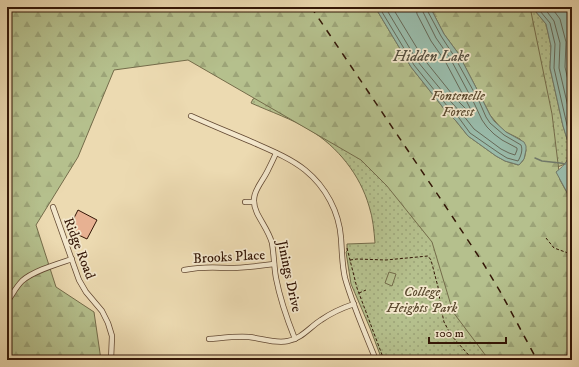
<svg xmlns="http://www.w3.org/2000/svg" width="579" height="367" font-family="'IM FELL DW Pica',serif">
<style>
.grass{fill:url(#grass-dots);stroke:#746c4a}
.forest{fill:url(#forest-firs);stroke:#746c4a}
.garden{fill:#b5c08d;stroke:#746c4a}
.water{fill:#9ba;stroke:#717969}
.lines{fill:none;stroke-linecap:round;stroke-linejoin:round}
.shore{stroke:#666958;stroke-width:1}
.stream{stroke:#717969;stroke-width:1.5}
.building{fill:#e7b192;stroke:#341707}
.minor-casing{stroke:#624832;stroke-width:6}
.path{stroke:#341707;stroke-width:1;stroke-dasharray:3 2;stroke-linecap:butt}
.minor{stroke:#f3e7cc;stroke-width:4.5}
.rail{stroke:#341707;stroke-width:1.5;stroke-dasharray:7 7;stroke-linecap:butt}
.labels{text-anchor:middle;stroke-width:3.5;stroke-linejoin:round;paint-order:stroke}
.park-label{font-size:14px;font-style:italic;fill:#5b4a2f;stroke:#f3e7cc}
.street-label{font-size:14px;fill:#341707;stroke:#f3e7cc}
.water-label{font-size:15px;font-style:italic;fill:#575040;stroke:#f3e7cc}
</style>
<defs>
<pattern id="grass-dots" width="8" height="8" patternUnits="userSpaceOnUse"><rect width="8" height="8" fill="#b5c08d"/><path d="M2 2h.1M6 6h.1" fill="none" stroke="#9ca478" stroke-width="1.8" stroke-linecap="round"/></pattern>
<pattern id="forest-firs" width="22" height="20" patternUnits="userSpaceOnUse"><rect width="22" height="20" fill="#b5c08d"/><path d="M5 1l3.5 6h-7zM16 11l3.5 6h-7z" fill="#9ca478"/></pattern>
</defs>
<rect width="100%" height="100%" fill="#ecdab1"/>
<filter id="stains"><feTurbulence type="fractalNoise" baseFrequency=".005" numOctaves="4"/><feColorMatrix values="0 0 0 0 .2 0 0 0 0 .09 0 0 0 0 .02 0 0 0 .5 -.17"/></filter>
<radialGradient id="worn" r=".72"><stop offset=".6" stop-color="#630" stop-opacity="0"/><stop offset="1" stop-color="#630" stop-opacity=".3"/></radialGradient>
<path class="grass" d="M 271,7 L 536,7 L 536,12 L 546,24 L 551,46 L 550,68 L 563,126 L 568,142 L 571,148 L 569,159 L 565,164 L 437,216 L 523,360 L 382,360 L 370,328 L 351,284 L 346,252 L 347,251 L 347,244 L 375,243 C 374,231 373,218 369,206 C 360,175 338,147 310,130 C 292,119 271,112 251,103 L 253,99 L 319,76 Z"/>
<path class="forest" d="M 7,7 L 375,7 L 411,67 L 445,110 L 456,121 L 468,136 L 496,156 L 505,161 L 518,165 C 524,162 525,156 526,150 L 520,139 L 506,132 L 500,127 L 490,115 L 482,99 L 458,53 L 444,34 L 430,7 L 530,7 L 552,114 L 560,180 L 572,202 L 572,360 L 489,360 L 453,312 L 432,242 L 387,186 L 361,160 L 188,60 L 114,70 L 78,157 L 36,225 L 56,287 L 94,312 L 101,360 L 7,360 Z"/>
<path class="garden" d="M 389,272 L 396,274 L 392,286 L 385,283 Z"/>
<g class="water">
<path d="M 375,7 L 430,7 L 444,34 L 458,53 L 482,99 L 490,115 L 494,121 L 506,132 L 524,142 L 526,146 L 526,150 L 524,159 L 519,165 L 505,161 L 496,156 L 468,136 L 456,121 L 445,110 L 411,67 Z"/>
<path d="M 536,7 L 572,7 L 572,198 L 569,196 L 556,172 C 566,164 568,161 571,148 L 568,142 L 563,126 L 550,68 L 551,46 L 546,24 L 536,12 Z"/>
</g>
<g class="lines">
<g class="shore">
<path d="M 379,7 L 414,65 L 448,107 L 459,118 L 470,133 L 499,153 L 507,158 L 518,161 C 521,156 523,150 521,145 L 504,135 L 490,123 L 486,117 L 479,101 L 454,56 L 441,36 L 427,10 L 427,7"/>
<path d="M 385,7 L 418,62 L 452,103 L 463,115 L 474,129 L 501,149 L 509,153 L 515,155 L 517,150 L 517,148 L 502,140 L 494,134 L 487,127 L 482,120 L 474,103 L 450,58 L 436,38 L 423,12 L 422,7"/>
<path d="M 392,7 L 423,58 L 456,99 L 467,110 L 469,110 L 470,108 L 469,106 L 445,61 L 431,41 L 417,14 L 416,7"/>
<path d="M 540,7 L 540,11 L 550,23 L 555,44 L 554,68 L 567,125 L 572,142"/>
<path d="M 545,7 L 545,9 L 554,21 L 560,43 L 559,68 L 572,124"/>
<path d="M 551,7 L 560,19 L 566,42 L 565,67 L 572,98"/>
</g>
<path class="stream" d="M 535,158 L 542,161 L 560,163 L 565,164"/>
</g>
<path class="building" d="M 78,210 L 97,220 L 87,239 L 68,230 Z"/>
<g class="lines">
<g class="minor-casing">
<g id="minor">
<path d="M 191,116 C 211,125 231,133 252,142 C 270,150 290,158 305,170 C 326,187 339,212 341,238 C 342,252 342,265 345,278 C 353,306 365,333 376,360"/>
<path d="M 276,153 C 274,158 271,164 268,170 C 261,185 248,194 257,213 C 262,223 269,232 272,243 C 274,255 274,267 276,278 C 280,299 287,319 295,339"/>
<path d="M 245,202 L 254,202"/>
<path d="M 53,207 L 79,280 L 86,292 L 102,311 L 108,323 L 112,336 L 111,360"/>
<path d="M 184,270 C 199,267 213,267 228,268 C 243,268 259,266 274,264"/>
<path d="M 7,302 C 12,295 16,287 22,281 C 33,271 57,264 72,259"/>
<path d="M 209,339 C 222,338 235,336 249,337 C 261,338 275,344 288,341 C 301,339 310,327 321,320 C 331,313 342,308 354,304"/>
</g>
</g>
<g class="path">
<path d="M 546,238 L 554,248 L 568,253 L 572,259"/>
<path d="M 347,248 L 357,288 L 384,360"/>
<path d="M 350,260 L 357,259 L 386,260 L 428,256 L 431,260 L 438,287 L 441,308 L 444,322 L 451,335 L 473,360"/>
<path d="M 359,293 L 366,290"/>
</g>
<use href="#minor" class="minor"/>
<path class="rail" d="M 311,7 L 444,204 L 483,263 L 501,293 L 537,360"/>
</g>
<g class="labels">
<g class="park-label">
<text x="458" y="100">Fontenelle<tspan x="458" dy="16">Forest</tspan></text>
<text x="422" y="296">College<tspan x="422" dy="16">Heights Park</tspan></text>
</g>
<g class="street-label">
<text transform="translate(80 248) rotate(69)" y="5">Ridge Road</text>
<text transform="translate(229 256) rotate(-3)" y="5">Brooks Place</text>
<text transform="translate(290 276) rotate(78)" y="5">Jinings Drive</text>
</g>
<g class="water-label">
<text x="431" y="61">Hidden Lake</text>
</g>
</g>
<rect width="579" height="367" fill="none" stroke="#ecdab1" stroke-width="24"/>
<rect x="8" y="8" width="563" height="351" fill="none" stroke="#341707" stroke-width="2"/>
<rect x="12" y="12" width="555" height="343" fill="none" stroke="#341707"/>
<path d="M429 337v6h77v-6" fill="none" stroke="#341707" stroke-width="2"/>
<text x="435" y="337" font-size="12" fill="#341707" stroke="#f3e7cc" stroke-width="3" paint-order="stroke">100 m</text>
<rect width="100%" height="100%" filter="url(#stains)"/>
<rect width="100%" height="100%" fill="url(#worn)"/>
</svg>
